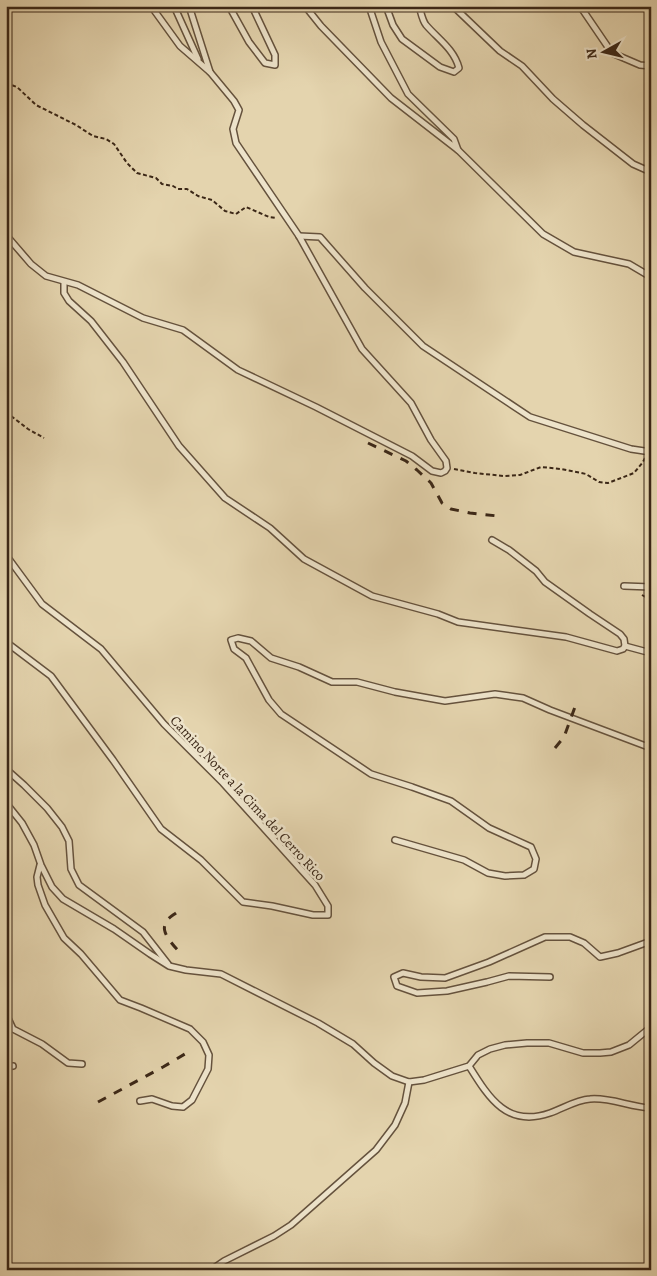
<svg xmlns="http://www.w3.org/2000/svg" width="657" height="1276" font-family="Alegreya,serif">
<style>
.lines{fill:none;stroke-linecap:round;stroke-linejoin:round}
.lane-casing{stroke:#65523d;stroke-width:8}
.path{stroke:#3b2717;stroke-width:2;stroke-dasharray:4 2.5;stroke-linecap:butt}
.lane{stroke:#ede3ca;stroke-width:5}
.rail{stroke:#3b2717;stroke-width:3;stroke-dasharray:9 9;stroke-linecap:butt}
.labels{text-anchor:middle;stroke-width:5;stroke-linejoin:round;paint-order:stroke}
.street-label{font-size:14px;fill:#3b2717;stroke:#ede3ca}
</style>
<rect width="100%" height="100%" fill="#e4d4ae"/>
<filter id="stains"><feTurbulence type="fractalNoise" baseFrequency=".004" numOctaves="4"/><feColorMatrix values="0 0 0 0 .2 0 0 0 0 .09 0 0 0 0 .02 0 0 0 .5 -.17"/></filter>
<radialGradient id="worn" r=".72"><stop offset=".6" stop-color="#630" stop-opacity="0"/><stop offset="1" stop-color="#630" stop-opacity=".3"/></radialGradient>
<g class="lines">
<g class="lane-casing">
<g id="lane">
<path d="M 151,6 L 180,46 L 210,72"/>
<path d="M 174,6 L 198,59"/>
<path d="M 229,6 L 249,42 L 265,63 L 275,65 L 275,55 L 252,6"/>
<path d="M 305,6 L 321,26 L 391,98 L 458,150 L 454,139 L 408,94 L 381,42 L 369,6"/>
<path d="M 386,6 L 393,25 L 402,39 L 440,67 L 454,72 L 459,68 C 454,49 438,39 426,25 C 422,20 421,12 419,6"/>
<path d="M 453,6 L 500,51 L 522,66 L 553,99 L 583,125 L 633,164 L 651,172"/>
<path d="M 580,6 L 612,53 L 640,65 L 651,66"/>
<path d="M 458,150 L 543,234 L 574,252 L 629,264 L 651,277"/>
<path d="M 6,235 L 31,264 L 46,276 L 78,285 L 143,318 L 183,330 L 238,370 L 316,407 L 412,456 L 432,471 L 441,473 L 445,471 L 447,468 L 446,461 L 431,440 L 411,403 L 362,349 L 299,236 L 236,143 L 233,129 L 239,110 L 234,101 L 210,72 L 189,6"/>
<path d="M 299,236 L 320,237 L 365,288 L 423,346 L 530,417 L 631,449 L 651,452"/>
<path d="M 64,282 L 64,293 L 69,301 L 91,321 L 123,362 L 179,446 L 225,498 L 270,528 L 304,559 L 372,596 L 438,614 L 458,622 L 566,637 L 617,651 L 623,649 L 625,646 L 624,639 L 620,634 L 590,614 L 545,582 L 536,571 L 509,550 L 492,540"/>
<path d="M 6,555 L 42,604 L 101,649 L 164,724 L 223,783 L 315,885 L 328,906 L 328,915 L 313,915 L 272,906 L 243,902 L 201,860 L 161,829 L 113,760 L 51,676 L 6,642"/>
<path d="M 624,586 L 651,587"/>
<path d="M 625,646 L 651,653"/>
<path d="M 6,769 L 24,785 L 47,808 L 62,827 L 69,841 L 71,869 L 79,885 L 143,932 L 168,964"/>
<path d="M 6,803 L 22,823 L 34,845 L 41,865 L 52,887 L 63,899 L 114,929 L 150,954 L 169,966 L 186,970 L 221,974 L 318,1023 L 353,1044 L 374,1063 L 392,1076 L 409,1082 L 424,1080 L 469,1066 L 478,1055 L 490,1049 L 505,1045 L 527,1043 L 549,1043 L 583,1053 L 600,1053 L 611,1052 L 629,1045 L 651,1027"/>
<path d="M 395,840 L 464,860 L 488,873 L 505,876 L 524,875 L 534,869 L 536,859 L 531,847 L 489,828 L 451,801 L 412,787 L 371,774 L 281,714 L 269,700 L 246,658 L 234,649 L 231,640 L 238,638 L 251,641 L 271,658 L 299,667 L 332,682 L 357,682 L 395,692 L 445,701 L 495,694 L 523,698 L 550,710 L 651,748"/>
<path d="M 40,865 L 37,877 L 38,885 L 45,905 L 64,938 L 81,954 L 120,1000 L 141,1008 L 190,1029 L 203,1042 L 209,1055 L 208,1069 L 192,1100 L 183,1107 L 172,1106 L 152,1099 L 140,1101"/>
<path d="M 550,977 L 509,976 L 487,982 L 447,991 L 417,993 L 397,986 L 394,977 L 403,973 L 421,977 L 445,978 L 489,962 L 545,937 L 570,937 L 584,943 L 600,957 L 618,953 L 651,941"/>
<path d="M 6,1014 L 13,1029 L 42,1044 L 68,1063 L 82,1064"/>
<path d="M 469,1066 C 489,1098 507,1128 550,1113 C 564,1108 576,1100 590,1099 C 610,1097 630,1107 651,1108"/>
<path d="M 6,1067 L 13,1066"/>
<path d="M 211,1270 L 224,1261 L 274,1236 L 291,1225 L 376,1150 L 395,1125 L 405,1103 L 409,1082"/>
</g>
</g>
<g class="path">
<path d="M 6,83 L 17,87 L 36,105 L 76,125 L 93,136 L 106,139 L 114,144 L 127,163 L 137,173 L 156,178 L 162,184 L 173,186 L 178,189 L 187,189 L 198,196 L 212,200 L 225,211 L 236,214 L 246,207 L 269,217 L 277,218"/>
<path d="M 6,412 L 28,429 L 44,438"/>
<path d="M 454,469 L 475,473 L 504,476 L 520,475 L 541,467 L 561,469 L 586,474 L 599,482 L 608,483 L 634,473 L 643,462 L 645,458"/>
<path d="M 642,595 L 651,600"/>
</g>
<use href="#lane" class="lane"/>
<g class="rail">
<path d="M 368,443 L 406,461 L 417,470 L 431,483 L 442,503 L 451,509 L 470,513 L 498,516"/>
<path d="M 555,748 L 564,737 L 575,707"/>
<path d="M 176,913 C 172,916 166,919 165,925 C 161,934 177,949 183,956"/>
<path d="M 98,1102 L 163,1067 L 190,1051"/>
</g>
</g>
<g class="labels">
<g class="street-label">
<text transform="translate(248 798) rotate(47)" y="5">Camino Norte a la Cima del Cerro Rico</text>
</g>
</g>
<rect width="657" height="1276" fill="none" stroke="#e4d4ae" stroke-width="25"/>
<rect x="8" y="8" width="642" height="1261" fill="none" stroke="#3b2717" stroke-width="2.5"/>
<rect x="12" y="12" width="632" height="1251" fill="none" stroke="#3b2717"/>
<g transform="translate(604 52) rotate(262)" stroke="#ede3ca" stroke-width="4" paint-order="stroke">
<path d="M0-4L9 19L0 12L-9 19Z" fill="#3b2717"/>
<text y="-8" font-size="14" font-weight="bold" text-anchor="middle" fill="#3b2717">N</text>
</g>
<rect width="100%" height="100%" filter="url(#stains)"/>
<rect width="100%" height="100%" fill="url(#worn)"/>
</svg>
